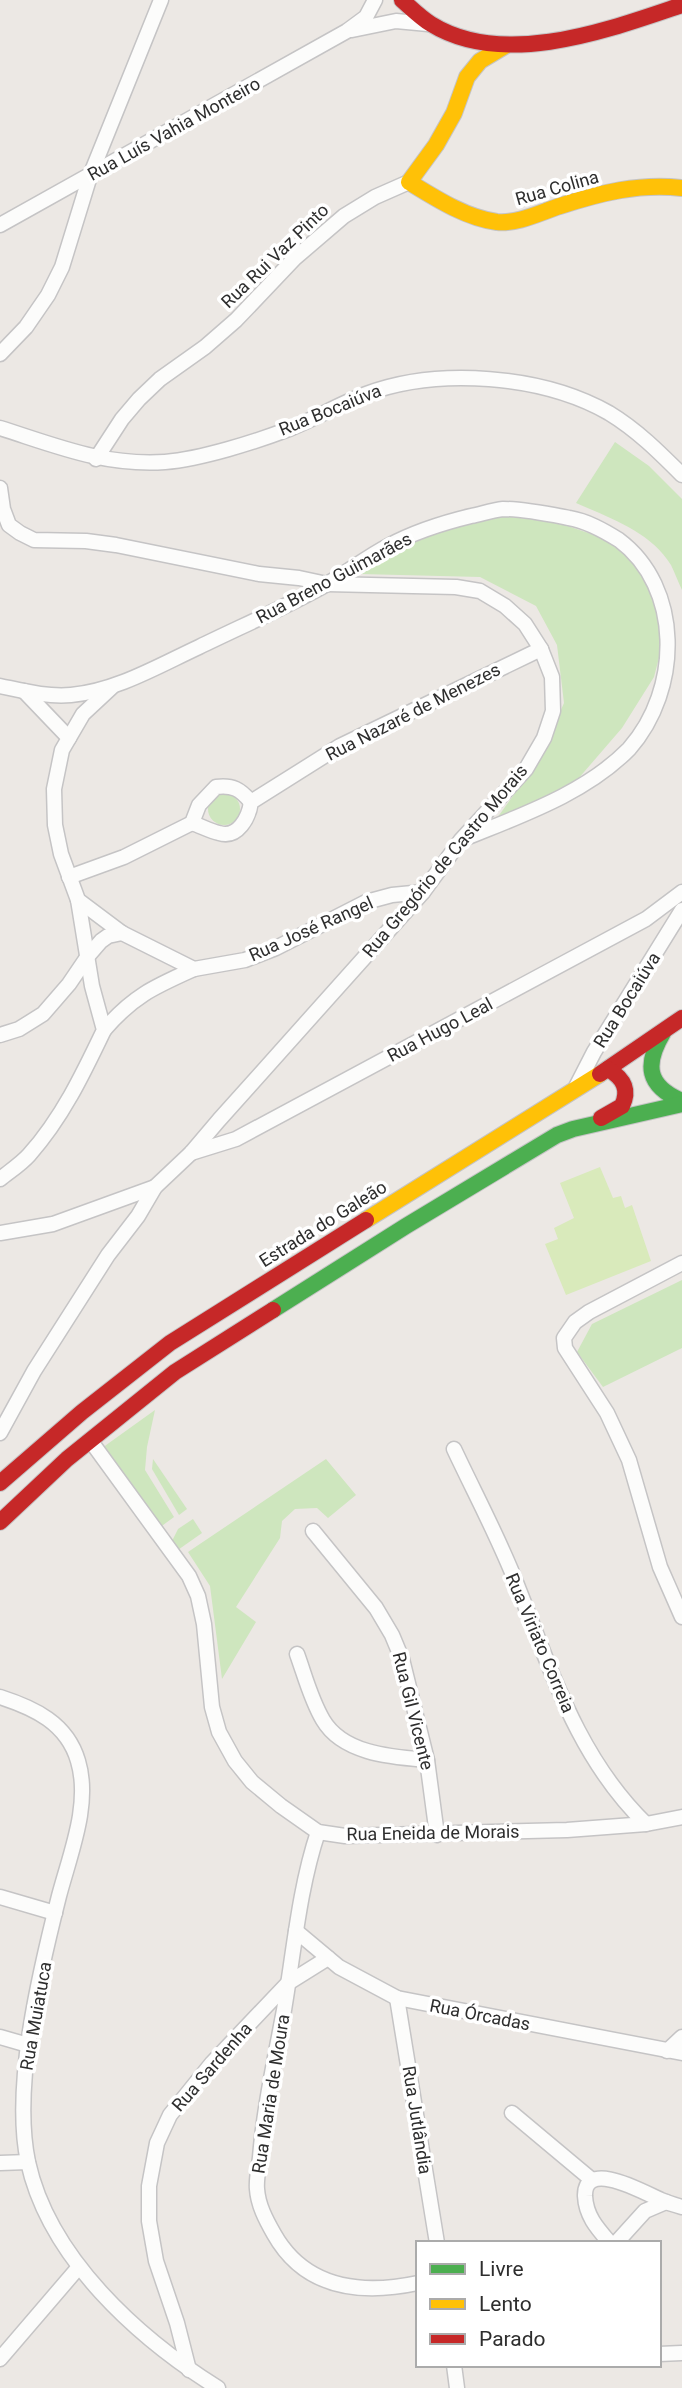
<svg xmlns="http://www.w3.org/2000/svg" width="682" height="2388" font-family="Roboto,sans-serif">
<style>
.green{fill:#cee6be}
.pitch{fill:#d9eabb}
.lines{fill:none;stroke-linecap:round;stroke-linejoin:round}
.street-casing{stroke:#c5c4c5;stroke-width:17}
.fast-casing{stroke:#c5c4c5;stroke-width:18}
.slow-casing{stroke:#c5c4c5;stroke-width:18}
.jam-casing{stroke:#c5c4c5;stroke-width:18}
.street{stroke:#fcfcfb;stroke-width:14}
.fast{stroke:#4caf50;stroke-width:16}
.slow{stroke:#ffc107;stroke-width:16}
.jam{stroke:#c62828;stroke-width:16}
.labels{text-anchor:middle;stroke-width:7;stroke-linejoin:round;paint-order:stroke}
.street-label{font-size:18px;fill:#2e2e2e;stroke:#fff}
</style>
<rect width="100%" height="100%" fill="#ece8e4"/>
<g class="green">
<path d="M 615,442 L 649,466 L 682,499 L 682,590 C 678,582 675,573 671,565 C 651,532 610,518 576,503 Z"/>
<path d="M 502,516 L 556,522 L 606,539 L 642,564 L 668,623 L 654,677 L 622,728 L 578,779 L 492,825 L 538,761 L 564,703 L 557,645 L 536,606 L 480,577 L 360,574 L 387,554 L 444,530 Z"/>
<circle cx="224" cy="809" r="16"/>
<path d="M 682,1280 L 682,1348 L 603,1387 L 577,1352 L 592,1324 Z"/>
<path d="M 155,1410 L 147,1447 L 145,1470 L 174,1517 L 159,1528 L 102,1448 Z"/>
<path d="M 153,1459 L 187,1509 L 179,1515 L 152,1469 Z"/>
<path d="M 326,1459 L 356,1495 L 328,1518 L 317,1508 L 295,1509 L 282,1521 L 280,1538 L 236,1607 L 256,1622 L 222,1679 L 210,1586 L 188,1552 Z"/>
<path d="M 193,1519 L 202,1533 L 175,1552 L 170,1545 L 178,1529 Z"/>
</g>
<path class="pitch" d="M 600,1167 L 613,1198 L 621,1196 L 625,1208 L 632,1205 L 651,1261 L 566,1295 L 545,1244 L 558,1239 L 554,1228 L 574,1218 L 560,1183 Z"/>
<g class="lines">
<g class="street-casing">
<g id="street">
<path d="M 352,30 L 396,21 L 428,24"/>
<path d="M 0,225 L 347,31 L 366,17 L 375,0"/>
<path d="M 0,354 L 26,327 L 48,295 L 62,267 L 90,176 L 161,0"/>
<path d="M 0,428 C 57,446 104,466 165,462 C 201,459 255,442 289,429 C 315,419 339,404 366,394 C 438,367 542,375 609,413 C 637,430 659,452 682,475"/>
<path d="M 96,459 L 122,419 L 139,399 L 160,379 L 205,347 L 236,320 L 295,258 L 344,216 L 375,197 L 409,182"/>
<path d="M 0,488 L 3,509 L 9,525 L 20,533 L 34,540 L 86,541 L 116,545 L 259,574 L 299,578 L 327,584 L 456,587 L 480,591 L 505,606 L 525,624 L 541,649 L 552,677 L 553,711 L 544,738 L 526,769 L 461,840 L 423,892 L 219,1120 L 191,1153 L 155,1187 L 138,1216 L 108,1255 L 34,1371 L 0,1433"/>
<path d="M 0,686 C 24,691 46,697 71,695 C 116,691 158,666 199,647 C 242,626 286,607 327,584 C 348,572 367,557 388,546 C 414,532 442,523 471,516 C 481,514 493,510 503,509 C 524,509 548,514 569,518 C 587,521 603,530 619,540 C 682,587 682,689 629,749 C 586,793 522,815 466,838"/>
<path d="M 112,687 L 83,714 L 62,750 L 54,789 L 55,825 L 61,854 L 78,900 L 122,933 L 194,969 L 245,960 L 276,948 L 366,902 L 392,895 L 423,892"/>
<path d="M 24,691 L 69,738"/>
<path d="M 192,823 C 201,826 210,831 219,833 C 238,839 249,817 251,802 L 340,746 L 541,649"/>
<path d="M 69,877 L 124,857 L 192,823 L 199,805 L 216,787 C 233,785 240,789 251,802"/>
<path d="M 104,1030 C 133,996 154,987 194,969"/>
<path d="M 0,1035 L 19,1029 L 43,1014 L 69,984 L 88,956 L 101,941 L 108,936 L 122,933"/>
<path d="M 575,1089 L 594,1052 L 682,910"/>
<path d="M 191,1153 L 236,1139 L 646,919 L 682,892"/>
<path d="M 0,1179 C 10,1171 21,1164 29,1155 C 62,1118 83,1074 104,1030 L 92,986 L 78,900"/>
<path d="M 0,1233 L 53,1224 L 155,1187"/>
<path d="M 682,1263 L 589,1312 L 575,1322 L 564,1338 L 565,1348 L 607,1413 L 629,1460 L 660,1567 L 682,1617"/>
<path d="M 90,1440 L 189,1576 L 198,1596 L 204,1624 L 212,1707 L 219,1732 L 235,1761 L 252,1782 L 281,1806 L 318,1832 L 345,1836 L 567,1830 L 646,1824 L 682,1817"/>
<path d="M 454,1449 C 476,1496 501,1542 519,1590 C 553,1675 579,1759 646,1824"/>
<path d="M 313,1531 L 376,1608 L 392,1635 L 402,1659 L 427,1760 L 437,1835"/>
<path d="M 297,1654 C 305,1676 311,1700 323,1720 C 343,1754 392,1757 427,1760"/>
<path d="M 0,1697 C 34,1708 67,1723 78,1761 C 91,1804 70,1854 59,1896 C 40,1971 12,2086 28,2162 C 49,2258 138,2338 218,2388"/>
<path d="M 318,1832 C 299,1889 294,1951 284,2010 C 275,2059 264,2108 260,2157 C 259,2167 256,2179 257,2189 C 258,2205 266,2220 274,2234 C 305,2289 361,2295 418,2283"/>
<path d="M 0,1897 L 55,1913"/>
<path d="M 296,1931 L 339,1967 L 397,1998 L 682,2053"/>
<path d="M 397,1998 L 437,2243"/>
<path d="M 0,2037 L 28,2045"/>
<path d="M 667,2051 L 682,2037"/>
<path d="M 512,2113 L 592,2180"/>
<path d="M 0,2163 L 28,2162"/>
<path d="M 610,2243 C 597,2228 586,2216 585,2196 C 584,2158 645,2193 661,2200 C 668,2203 675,2205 682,2207"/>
<path d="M 616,2243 L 645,2211 L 666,2202"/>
<path d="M 659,2354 L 682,2353"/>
<path d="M 0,2359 L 78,2268"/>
<path d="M 454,2365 L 457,2388"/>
<path d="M 189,2370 L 177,2323 L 156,2261 L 149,2221 L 149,2186 L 157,2143 L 170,2115 L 212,2063 L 288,1983 L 328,1958"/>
</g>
</g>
<g class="fast-casing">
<g id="fast">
<path d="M 663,1033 C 644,1065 647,1086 682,1101"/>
<path d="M 273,1310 L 406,1226 L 557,1135 L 573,1129 L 682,1104"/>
</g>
</g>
<g class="slow-casing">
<g id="slow">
<path d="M 505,46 L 480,61 L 467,77 L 454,113 L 436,145 L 409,182 C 435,198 466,218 497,222 C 518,224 541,212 560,206 C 600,193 639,183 682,188"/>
<path d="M 366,1220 L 600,1074"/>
</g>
</g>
<g class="jam-casing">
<g id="jam">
<path d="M 402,0 C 411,8 421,18 431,24 C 504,69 608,30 682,5"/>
<path d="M 600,1074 L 682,1018"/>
<path d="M 601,1118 L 622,1106 C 630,1089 623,1078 608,1069"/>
<path d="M 0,1483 L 82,1412 L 170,1343 L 366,1220"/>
<path d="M 0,1522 L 67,1459 L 175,1372 L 273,1310"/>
</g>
</g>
<use href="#street" class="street"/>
<use href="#fast" class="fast"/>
<use href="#slow" class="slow"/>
<use href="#jam" class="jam"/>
</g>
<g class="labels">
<g class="street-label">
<text transform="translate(174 129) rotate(-29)" y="6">Rua Luís Vahia Monteiro</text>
<text transform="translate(557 188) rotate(-16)" y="6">Rua Colina</text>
<text transform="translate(275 256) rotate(-44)" y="6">Rua Rui Vaz Pinto</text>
<text transform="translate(330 410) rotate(-22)" y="6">Rua Bocaiúva</text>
<text transform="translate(334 578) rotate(-28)" y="6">Rua Breno Guimarães</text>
<text transform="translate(413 712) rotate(-27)" y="6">Rua Nazaré de Menezes</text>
<text transform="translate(445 861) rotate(-50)" y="6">Rua Gregório de Castro Morais</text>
<text transform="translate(311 929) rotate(-24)" y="6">Rua José Rangel</text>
<text transform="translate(627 1000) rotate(-58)" y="6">Rua Bocaiúva</text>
<text transform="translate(440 1030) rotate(-28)" y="6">Rua Hugo Leal</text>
<text transform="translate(323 1224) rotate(-32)" y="6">Estrada do Galeão</text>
<text transform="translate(540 1643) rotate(67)" y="6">Rua Viriato Correia</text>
<text transform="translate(413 1711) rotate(76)" y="6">Rua Gil Vicente</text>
<text transform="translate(433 1833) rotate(-1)" y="6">Rua Eneida de Morais</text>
<text transform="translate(480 2015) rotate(11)" y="6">Rua Órcadas</text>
<text transform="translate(36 2016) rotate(-80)" y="6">Rua Muiatuca</text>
<text transform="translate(212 2067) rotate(-49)" y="6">Rua Sardenha</text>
<text transform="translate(271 2094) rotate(-81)" y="6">Rua Maria de Moura</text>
<text transform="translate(417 2120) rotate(81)" y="6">Rua Jutlândia</text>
</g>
</g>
<rect x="416" y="2241" width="245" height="126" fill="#ffffff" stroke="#ababab" stroke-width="2"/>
<rect x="430" y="2264" width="35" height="10" fill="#4caf50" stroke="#ababab" stroke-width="2"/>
<text x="479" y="2276" font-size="21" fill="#2e2e2e">Livre</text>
<rect x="430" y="2299" width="35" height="10" fill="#ffc107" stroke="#ababab" stroke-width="2"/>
<text x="479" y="2311" font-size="21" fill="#2e2e2e">Lento</text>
<rect x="430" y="2334" width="35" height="10" fill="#c62828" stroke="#ababab" stroke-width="2"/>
<text x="479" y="2346" font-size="21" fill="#2e2e2e">Parado</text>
</svg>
